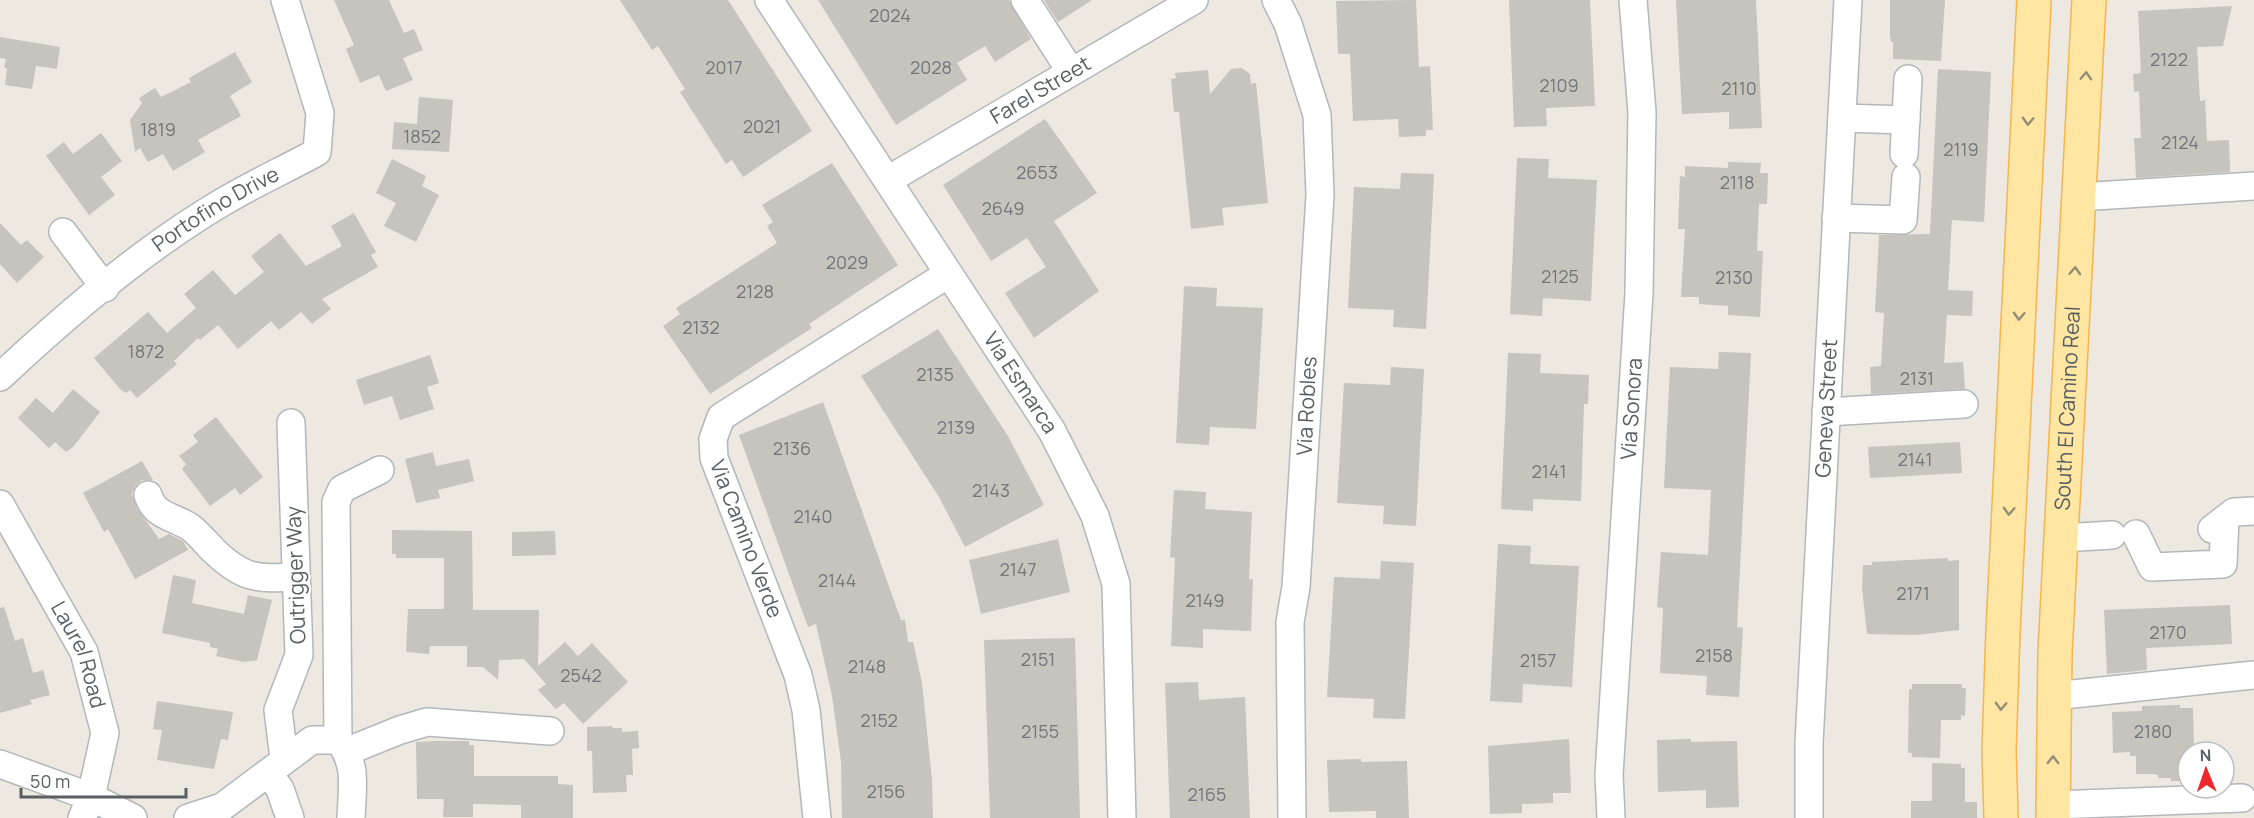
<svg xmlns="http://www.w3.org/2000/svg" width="2254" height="818" font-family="Manrope,sans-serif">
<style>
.building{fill:#c7c3bd}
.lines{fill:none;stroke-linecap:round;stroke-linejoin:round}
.minor-casing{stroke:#b3b7bb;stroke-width:30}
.major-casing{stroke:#f5b550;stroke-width:36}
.minor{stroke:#fff;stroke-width:27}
.major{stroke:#ffe6a2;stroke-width:33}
.oneway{stroke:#938e78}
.labels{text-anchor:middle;stroke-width:4.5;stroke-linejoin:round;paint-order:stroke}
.number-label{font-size:18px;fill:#747779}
.street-label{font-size:21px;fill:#595e62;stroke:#fff}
</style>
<rect width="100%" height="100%" fill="#ede8e0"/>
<g class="building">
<path d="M 334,0 L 389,0 L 404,33 L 414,29 L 423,50 L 403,58 L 413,80 L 386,91 L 379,75 L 360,83 L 346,49 L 354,45 Z"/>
<path d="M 620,0 L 728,0 L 812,131 L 743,177 L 732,160 L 726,164 L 680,92 L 685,89 L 658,46 L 652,50 Z"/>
<path d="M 818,0 L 1009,0 L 1031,39 L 995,62 L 985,46 L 957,63 L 967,80 L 896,125 Z"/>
<path d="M 1044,0 L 1092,0 L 1058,22 Z"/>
<path d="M 1416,0 L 1419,67 L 1430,66 L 1433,130 L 1426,130 L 1426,136 L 1399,137 L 1398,119 L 1353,121 L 1350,54 L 1338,54 L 1336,1 Z"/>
<path d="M 1509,0 L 1590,0 L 1595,106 L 1546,108 L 1547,126 L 1514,127 Z"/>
<path d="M 1676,0 L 1756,0 L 1762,128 L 1729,129 L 1729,112 L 1682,114 Z"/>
<path d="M 1890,0 L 1945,0 L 1941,61 L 1893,59 L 1893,42 L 1891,42 L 1890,34 Z"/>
<path d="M 2232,6 L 2223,46 L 2197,47 L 2200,101 L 2205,100 L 2207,141 L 2229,140 L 2230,172 L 2136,178 L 2134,138 L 2141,138 L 2139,91 L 2134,92 L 2133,74 L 2141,73 L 2138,11 Z"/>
<path d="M 0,37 L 60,47 L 57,69 L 36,66 L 32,89 L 5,85 L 7,68 L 4,68 L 6,59 L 0,58 Z"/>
<path d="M 235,52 L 252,82 L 230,96 L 241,116 L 198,140 L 205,152 L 173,171 L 163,154 L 148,162 L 140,148 L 135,152 L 130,120 L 142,103 L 139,98 L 155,88 L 161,97 L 191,82 L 189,78 Z"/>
<path d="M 1242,68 L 1250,74 L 1251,84 L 1256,83 L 1268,203 L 1222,208 L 1224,225 L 1191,229 L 1179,112 L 1174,112 L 1171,79 L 1176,78 L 1175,73 L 1208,70 L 1210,94 L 1231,69 Z"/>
<path d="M 1938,69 L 1991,72 L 1984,222 L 1952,220 L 1948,290 L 1973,291 L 1972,316 L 1947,315 L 1944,363 L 1963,362 L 1965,389 L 1871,394 L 1870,367 L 1881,366 L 1884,313 L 1875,312 L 1879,235 L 1930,234 Z"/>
<path d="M 419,97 L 453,100 L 449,152 L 392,149 L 394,122 L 417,124 Z"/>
<path d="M 1045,119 L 1097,193 L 1054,221 L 1099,291 L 1034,338 L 1005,293 L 1046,267 L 1027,238 L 991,261 L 943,185 Z"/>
<path d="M 101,133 L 122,161 L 101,177 L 115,195 L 89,215 L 46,156 L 64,142 L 73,154 Z"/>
<path d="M 1517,158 L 1549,159 L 1548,178 L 1597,180 L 1591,301 L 1543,298 L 1542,316 L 1510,314 Z"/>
<path d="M 392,159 L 426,176 L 422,186 L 439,195 L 416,242 L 384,226 L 396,203 L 376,193 Z"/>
<path d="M 1728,162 L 1761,163 L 1760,173 L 1768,173 L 1767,204 L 1759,204 L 1757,251 L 1763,251 L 1760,317 L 1728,315 L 1728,306 L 1699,304 L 1699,297 L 1681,297 L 1685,229 L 1678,229 L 1680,176 L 1685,177 L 1685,166 L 1728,168 Z"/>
<path d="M 832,163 L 898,265 L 809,324 L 812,328 L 710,394 L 663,326 L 680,314 L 676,308 L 777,243 L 767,226 L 773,222 L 762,205 Z"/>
<path d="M 1401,173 L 1434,174 L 1426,329 L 1393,327 L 1394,310 L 1348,308 L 1354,187 L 1400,189 Z"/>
<path d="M 354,213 L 376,252 L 371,255 L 378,267 L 322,299 L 331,309 L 312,324 L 301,312 L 279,330 L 271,321 L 238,349 L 218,325 L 200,340 L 198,338 L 174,361 L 177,364 L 137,398 L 130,390 L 126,393 L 121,390 L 94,358 L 148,312 L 167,333 L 196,308 L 184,294 L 213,270 L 235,295 L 264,272 L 251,256 L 280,233 L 306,266 L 342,246 L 331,226 Z"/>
<path d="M 0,223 L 21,245 L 27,240 L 44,257 L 17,283 L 0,264 Z"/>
<path d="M 1184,286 L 1217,288 L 1216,306 L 1263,308 L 1256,429 L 1210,427 L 1209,445 L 1176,443 Z"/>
<path d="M 938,329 L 1008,436 L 1044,505 L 965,547 L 939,497 L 861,376 Z"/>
<path d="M 1719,352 L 1751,353 L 1737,627 L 1743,628 L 1739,697 L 1706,695 L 1707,676 L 1660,673 L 1663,608 L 1657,607 L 1661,552 L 1708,555 L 1711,490 L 1664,488 L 1670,367 L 1718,369 Z"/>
<path d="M 1508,353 L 1541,354 L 1540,373 L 1589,375 L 1588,404 L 1584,404 L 1581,501 L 1533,499 L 1533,511 L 1501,509 Z"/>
<path d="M 430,355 L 439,383 L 427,387 L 434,409 L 400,420 L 392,396 L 364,405 L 356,380 Z"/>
<path d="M 1391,367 L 1424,369 L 1416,526 L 1383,524 L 1384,506 L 1337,503 L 1344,383 L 1390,385 Z"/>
<path d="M 73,389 L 100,412 L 73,447 L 66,452 L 55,442 L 49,448 L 18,418 L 36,398 L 53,413 Z"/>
<path d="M 823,402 L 901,620 L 905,620 L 908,642 L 913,642 L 922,683 L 932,780 L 933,818 L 842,818 L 841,762 L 832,696 L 816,624 L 808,627 L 739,435 Z"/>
<path d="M 216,417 L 263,477 L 240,495 L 235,488 L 210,506 L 182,469 L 186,464 L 179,456 L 198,442 L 193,435 Z"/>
<path d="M 1960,442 L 1962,473 L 1870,478 L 1868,447 Z"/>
<path d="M 433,452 L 436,466 L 469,459 L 474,481 L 438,490 L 440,498 L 416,503 L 405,459 Z"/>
<path d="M 142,461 L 153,480 L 142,480 L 135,486 L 132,494 L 137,508 L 159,539 L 169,534 L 183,541 L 188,550 L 135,579 L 108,529 L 104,532 L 83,493 Z"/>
<path d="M 1174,490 L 1206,492 L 1205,509 L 1252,512 L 1249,579 L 1253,579 L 1251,631 L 1203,629 L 1203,648 L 1171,646 L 1175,558 L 1170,557 Z"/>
<path d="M 392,530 L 472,531 L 473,610 L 539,610 L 538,666 L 565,642 L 578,656 L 592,643 L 628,682 L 583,724 L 564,703 L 556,709 L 538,690 L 546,684 L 524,659 L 499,660 L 498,680 L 483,667 L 467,667 L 467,646 L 430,646 L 429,654 L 406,652 L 408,609 L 444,609 L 444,558 L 396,558 L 396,554 L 392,554 Z"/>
<path d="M 555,531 L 556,555 L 512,556 L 512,532 Z"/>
<path d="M 1058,539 L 1070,592 L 981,614 L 969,560 Z"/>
<path d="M 1498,544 L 1531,546 L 1530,564 L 1579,566 L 1572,687 L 1523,684 L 1522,703 L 1490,701 Z"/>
<path d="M 1948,558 L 1948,561 L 1959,560 L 1959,630 L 1916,635 L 1867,634 L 1862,588 L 1863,565 L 1872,565 L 1872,562 Z"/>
<path d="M 1381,561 L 1414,563 L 1405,719 L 1373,718 L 1374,699 L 1327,697 L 1334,577 L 1380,579 Z"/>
<path d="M 173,575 L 196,580 L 192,603 L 244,614 L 248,595 L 272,600 L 257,660 L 244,662 L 216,656 L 218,649 L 210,647 L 210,643 L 162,633 Z"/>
<path d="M 2230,605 L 2232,644 L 2146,648 L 2147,670 L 2107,674 L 2104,610 Z"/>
<path d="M 4,607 L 15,641 L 23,638 L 33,673 L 43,670 L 50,695 L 30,700 L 32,704 L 0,713 L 0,608 Z"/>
<path d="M 1075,638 L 1080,818 L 990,818 L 984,640 Z"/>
<path d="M 1198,682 L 1199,700 L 1245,697 L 1250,818 L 1170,818 L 1165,683 Z"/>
<path d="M 1912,684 L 1962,684 L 1962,688 L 1966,688 L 1965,716 L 1961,715 L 1961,720 L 1941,720 L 1940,758 L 1912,757 L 1912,753 L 1908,753 L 1909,689 L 1912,689 Z"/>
<path d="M 157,701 L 233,712 L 228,740 L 221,739 L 214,769 L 157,760 L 162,730 L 153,729 Z"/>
<path d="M 2180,705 L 2180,708 L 2193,708 L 2194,752 L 2188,752 L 2188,781 L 2171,781 L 2171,778 L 2158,778 L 2158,775 L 2153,774 L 2136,774 L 2136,756 L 2130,756 L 2130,752 L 2113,753 L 2112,712 L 2142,711 L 2142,706 Z"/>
<path d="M 612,726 L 613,728 L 622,728 L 622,732 L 638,731 L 639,748 L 632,749 L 633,775 L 626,775 L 627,792 L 593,793 L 592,751 L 587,751 L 587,727 Z"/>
<path d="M 1569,739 L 1571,793 L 1553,793 L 1553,803 L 1522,804 L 1522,813 L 1490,814 L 1488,746 Z"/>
<path d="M 1691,739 L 1691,742 L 1737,741 L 1739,807 L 1706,808 L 1706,790 L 1658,792 L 1657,740 Z"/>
<path d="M 435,741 L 469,741 L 469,745 L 474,745 L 474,776 L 558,776 L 558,784 L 573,785 L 573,818 L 521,818 L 521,805 L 473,804 L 473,817 L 443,817 L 444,799 L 417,799 L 416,742 Z"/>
<path d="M 1361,759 L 1361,762 L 1407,761 L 1409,818 L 1376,818 L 1376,811 L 1329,812 L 1327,760 Z"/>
<path d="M 1932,763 L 1961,764 L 1961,768 L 1965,768 L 1965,802 L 1977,802 L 1977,818 L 1911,818 L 1911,801 L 1932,801 Z"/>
</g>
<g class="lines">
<g class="minor-casing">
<g id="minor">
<path id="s1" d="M 769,0 L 1052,431 L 1095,516 L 1116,584 L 1122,818"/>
<path d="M 1025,0 L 1071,72"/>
<path d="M 1276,0 L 1288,24 L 1317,115 L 1320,195 L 1296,587 L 1290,622 L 1292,818"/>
<path d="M 1842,118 L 1906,120"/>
<path d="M 1904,154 L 1908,79"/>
<path id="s2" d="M 888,180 L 1194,0"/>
<path d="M 2079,197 L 2254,186"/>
<path d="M 1836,218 L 1903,220 L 1906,177"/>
<path d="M 63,232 L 105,288"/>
<path id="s3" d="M 0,377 C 66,315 150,244 228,199 C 257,182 288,168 317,152 L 320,113 L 285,0"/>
<path d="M 1826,412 L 1964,404"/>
<path d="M 148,495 C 155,517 173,516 190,527 C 198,533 206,543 213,550 C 243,579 256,579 296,577"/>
<path id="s4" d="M 0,504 L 84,652 L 105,733 L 91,797 L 82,818"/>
<path d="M 2212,529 L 2234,512 L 2254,511"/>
<path d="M 2136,534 L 2152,567 L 2223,564 L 2225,519"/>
<path d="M 2062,538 L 2112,535"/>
<path d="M 2054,696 L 2254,675"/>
<path d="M 338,740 L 336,502 L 342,489 L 380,470"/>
<path d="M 348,751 L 400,730 L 427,722 L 550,731"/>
<path d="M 284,759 L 278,710 L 299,655 L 291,423"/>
<path d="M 0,764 L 91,797 L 133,818"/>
<path d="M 268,773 L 280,789 L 290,818"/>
<path d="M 2053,805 L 2242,798"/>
<path d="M 188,818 L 222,807 L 312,740 L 338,740 C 358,763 352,789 351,818"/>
<path d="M 817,818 L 806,710 L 798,675 L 714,458 L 713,439 L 721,417 L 948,274"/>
<path id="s5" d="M 1611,818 L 1609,775 L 1639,293 L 1642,112 L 1633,0"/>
<path id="s6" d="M 1809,818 L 1809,743 L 1848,0"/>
</g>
</g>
<g class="major-casing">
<g id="major">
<path d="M 2001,818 L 1999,751 L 2003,631 L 2034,0"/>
<path id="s7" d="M 2053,818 L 2055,653 L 2089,0"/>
</g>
</g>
<use href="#minor" class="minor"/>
<use href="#major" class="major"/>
</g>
<defs><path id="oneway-chevron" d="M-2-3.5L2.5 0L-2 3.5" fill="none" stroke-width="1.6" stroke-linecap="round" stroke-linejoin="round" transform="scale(1.5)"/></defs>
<g class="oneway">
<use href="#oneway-chevron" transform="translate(2086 76) rotate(-87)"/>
<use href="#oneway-chevron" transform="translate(2028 121) rotate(93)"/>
<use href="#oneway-chevron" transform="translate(2075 271) rotate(-87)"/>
<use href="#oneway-chevron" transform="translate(2019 316) rotate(93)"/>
<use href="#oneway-chevron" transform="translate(2009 511) rotate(93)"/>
<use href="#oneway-chevron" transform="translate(2001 706) rotate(92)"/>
<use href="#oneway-chevron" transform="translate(2053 760) rotate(-89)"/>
</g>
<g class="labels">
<g class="number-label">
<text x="890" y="22">2024</text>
<text x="2169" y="66">2122</text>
<text x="724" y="74">2017</text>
<text x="931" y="74">2028</text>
<text x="1559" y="92">2109</text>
<text x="1739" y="95">2110</text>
<text x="762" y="133">2021</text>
<text x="158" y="136">1819</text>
<text x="422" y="143">1852</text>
<text x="2180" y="149">2124</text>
<text x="1961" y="156">2119</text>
<text x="1037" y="179">2653</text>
<text x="1737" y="189">2118</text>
<text x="1003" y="215">2649</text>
<text x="847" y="269">2029</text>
<text x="1560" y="283">2125</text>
<text x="1734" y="284">2130</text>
<text x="755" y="298">2128</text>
<text x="701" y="334">2132</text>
<text x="146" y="358">1872</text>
<text x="935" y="381">2135</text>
<text x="1917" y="385">2131</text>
<text x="956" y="434">2139</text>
<text x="792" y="455">2136</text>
<text x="1915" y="466">2141</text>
<text x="1549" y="478">2141</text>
<text x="991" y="497">2143</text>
<text x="813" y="523">2140</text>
<text x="1018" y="576">2147</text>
<text x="837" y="587">2144</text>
<text x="1913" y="600">2171</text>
<text x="1205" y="607">2149</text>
<text x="2168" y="639">2170</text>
<text x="1714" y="662">2158</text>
<text x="1038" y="666">2151</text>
<text x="1538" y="667">2157</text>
<text x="867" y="673">2148</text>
<text x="581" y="682">2542</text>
<text x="879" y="727">2152</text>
<text x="1040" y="738">2155</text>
<text x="2153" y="738">2180</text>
<text x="886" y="798">2156</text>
<text x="1207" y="801">2165</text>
</g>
<g class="street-label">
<text dy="7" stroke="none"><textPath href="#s2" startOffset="177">Farel Street</textPath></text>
<text dy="7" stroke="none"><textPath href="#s3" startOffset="274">Portofino Drive</textPath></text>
<text dy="7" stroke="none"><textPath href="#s1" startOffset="458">Via Esmarca</textPath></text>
<text transform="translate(1307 406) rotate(-87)" y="7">Via Robles</text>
<text dy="7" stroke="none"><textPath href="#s5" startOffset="410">Via Sonora</textPath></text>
<text dy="7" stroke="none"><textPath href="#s6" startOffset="410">Geneva Street</textPath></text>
<text dy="7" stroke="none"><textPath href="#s7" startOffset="410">South El Camino Real</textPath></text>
<text transform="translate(746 539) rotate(69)" y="7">Via Camino Verde</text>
<text transform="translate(296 575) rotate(-92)" y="7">Outrigger Way</text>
<text dy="7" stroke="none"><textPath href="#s4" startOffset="171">Laurel Road</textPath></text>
</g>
</g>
<g transform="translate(2206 770) rotate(358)"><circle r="28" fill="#ffffff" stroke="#bdbfc0" stroke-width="1.5"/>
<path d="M0-4.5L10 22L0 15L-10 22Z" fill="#ee252b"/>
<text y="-9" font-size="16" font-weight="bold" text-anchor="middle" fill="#595e62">N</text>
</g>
<path d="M21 788v9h165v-9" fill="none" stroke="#595e62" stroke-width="3"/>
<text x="30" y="788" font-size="18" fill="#595e62" stroke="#ffffff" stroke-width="4.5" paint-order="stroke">50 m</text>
</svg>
